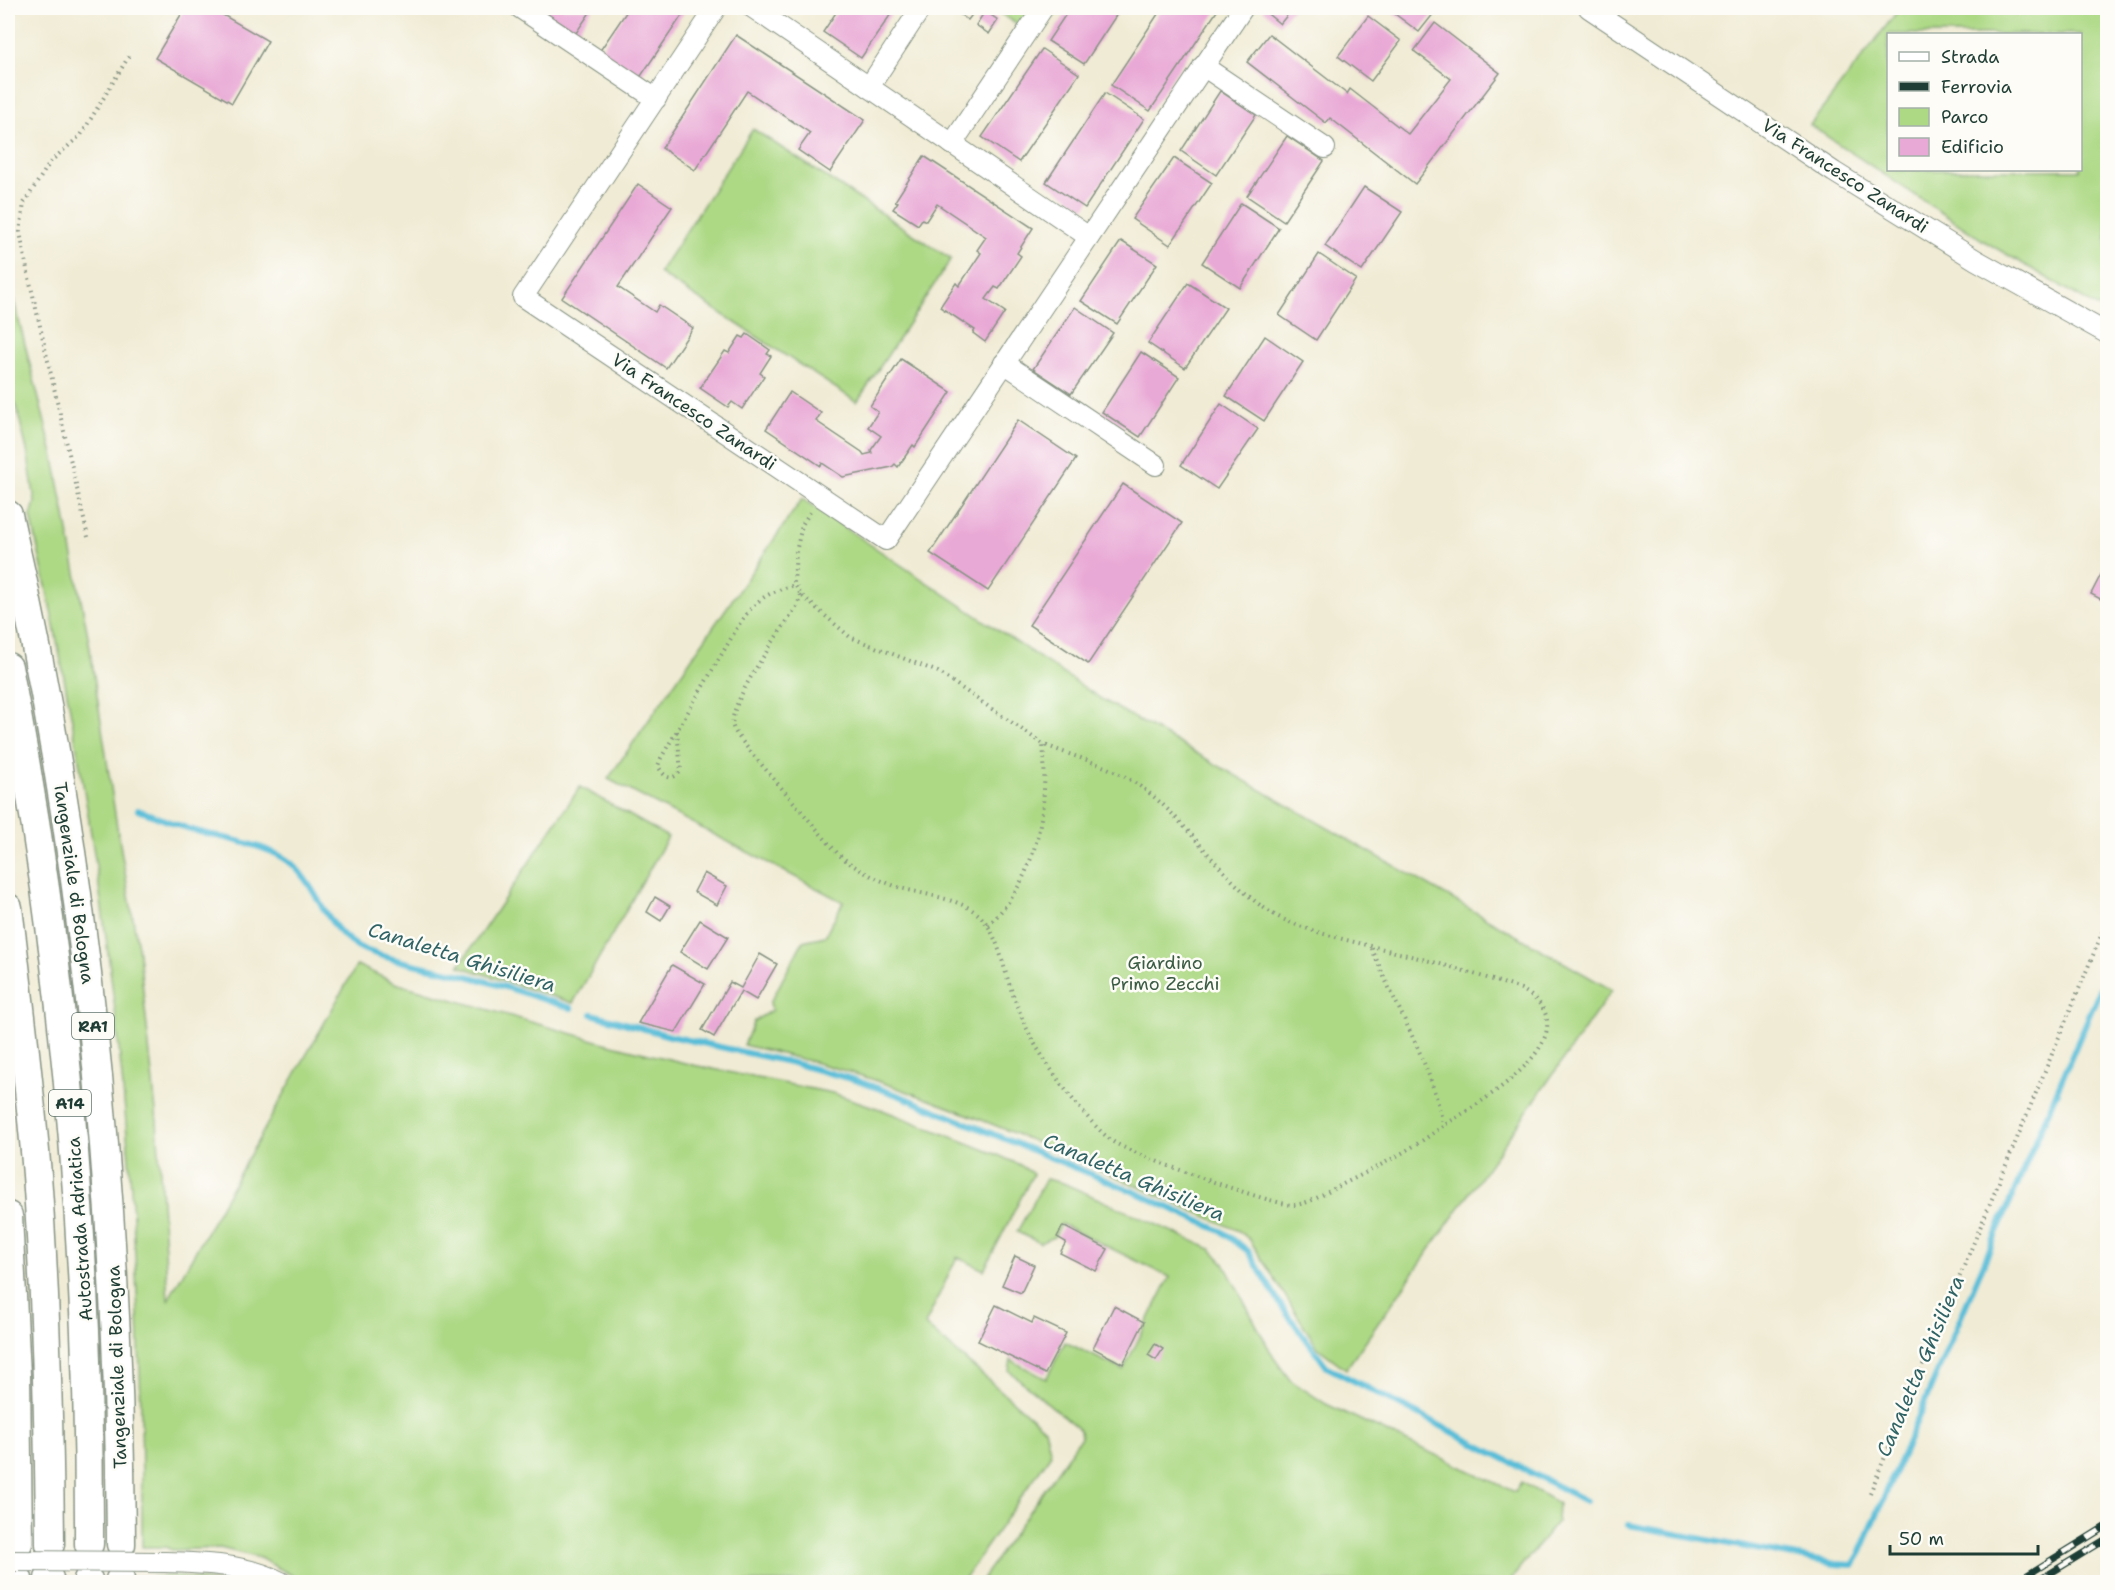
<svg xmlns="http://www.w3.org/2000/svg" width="2115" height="1590" font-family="'Shantell Sans',sans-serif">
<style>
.green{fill:#add985;stroke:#668b5c;stroke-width:1.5;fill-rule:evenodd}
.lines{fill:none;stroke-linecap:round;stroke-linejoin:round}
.stream{stroke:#59bdd8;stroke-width:6}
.building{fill:#e9a9d6}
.minor-casing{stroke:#889484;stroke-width:22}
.highway-casing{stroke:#889484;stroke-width:31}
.path{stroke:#889484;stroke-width:4;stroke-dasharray:1.5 4.5;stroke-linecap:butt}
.minor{stroke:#fff;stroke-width:20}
.highway{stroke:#fff;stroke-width:28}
.rail-casing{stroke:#1f3d34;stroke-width:7}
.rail{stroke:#fdfcf7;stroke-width:4.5;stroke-dasharray:14;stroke-linecap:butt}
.minor-bridge-casing{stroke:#889484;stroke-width:22;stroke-linecap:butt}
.minor-bridge{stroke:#fff;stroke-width:20}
.labels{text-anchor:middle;stroke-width:5;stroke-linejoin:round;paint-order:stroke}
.shield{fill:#fdfcf7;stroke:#62766e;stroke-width:1.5}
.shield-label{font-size:16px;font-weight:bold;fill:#1f3d34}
.street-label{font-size:18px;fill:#1f3d34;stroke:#fdfcf7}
.park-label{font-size:18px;fill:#3b5c44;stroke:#fdfcf7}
.water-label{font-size:20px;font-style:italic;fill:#306365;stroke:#fdfcf7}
</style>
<rect width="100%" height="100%" fill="#fdfcf7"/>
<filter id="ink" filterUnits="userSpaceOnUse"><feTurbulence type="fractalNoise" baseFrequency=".0167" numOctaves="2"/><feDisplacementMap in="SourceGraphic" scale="12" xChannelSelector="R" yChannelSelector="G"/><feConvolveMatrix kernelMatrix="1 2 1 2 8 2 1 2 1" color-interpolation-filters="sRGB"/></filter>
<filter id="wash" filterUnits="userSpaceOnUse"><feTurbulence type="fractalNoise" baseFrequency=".008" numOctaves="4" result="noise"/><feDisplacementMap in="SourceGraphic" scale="24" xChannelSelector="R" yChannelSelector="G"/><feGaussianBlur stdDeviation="1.35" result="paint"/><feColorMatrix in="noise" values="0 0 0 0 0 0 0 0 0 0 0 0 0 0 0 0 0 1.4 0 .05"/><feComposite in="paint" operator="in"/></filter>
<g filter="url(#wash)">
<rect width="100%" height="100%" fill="#f0ebd4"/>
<g class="green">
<path d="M 992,8 L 1037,8 L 1023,28 Z"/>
<path d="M 1900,8 L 2107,8 L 2107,313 L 1984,241 L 1810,125 ZM 1888,34 L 2080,34 L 2080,170 L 1888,170 Z"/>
<path d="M 753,129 L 951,259 L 857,402 L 659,273 Z"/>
<path d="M 8,278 L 54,458 L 88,636 L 117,827 L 139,953 L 157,1121 L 168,1300 L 357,965 L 395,983 L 608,1044 L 693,1065 L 832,1093 L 880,1109 L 998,1155 L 1020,1165 L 1033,1174 L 984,1270 L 957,1257 L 925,1325 L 1045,1429 L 1051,1454 L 962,1582 L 304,1582 L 260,1558 L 220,1548 L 172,1550 L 165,1547 L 142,1547 C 143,1368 135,1188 115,1010 C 96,844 67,679 31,516 L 35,502 L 27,450 L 16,405 L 8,395 Z"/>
<path d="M 802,499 L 1103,700 L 1612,990 L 1346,1369 L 1318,1348 L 1250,1240 L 1239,1231 C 1123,1180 1008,1127 889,1085 C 842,1068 793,1057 744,1045 L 754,1021 L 772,1010 L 770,1003 L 803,941 L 825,936 L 843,902 L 608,779 Z"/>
<path d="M 580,787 L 668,837 L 573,1003 L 459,966 Z"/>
<path d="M 1046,1179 L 1063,1183 L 1211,1249 L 1223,1262 L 1274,1358 L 1290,1380 L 1326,1404 L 1515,1492 L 1521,1482 L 1558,1503 L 1557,1522 L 1509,1582 L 980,1582 L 1081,1437 L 1080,1430 L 1009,1371 L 1011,1360 L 1046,1379 L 1065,1342 L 1123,1370 L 1170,1277 L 1061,1224 L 1054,1237 L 1040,1243 L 1017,1232 Z"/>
<path d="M 172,1576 L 229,1582 L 142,1582 L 142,1577 Z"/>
</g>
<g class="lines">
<g class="stream">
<path d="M 138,810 C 155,816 172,823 189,829 C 218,838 270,844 292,864 C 320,890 327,934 365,950 C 400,964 439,968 475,978 C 507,987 539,998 571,1008"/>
<path d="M 592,1014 L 670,1036 L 793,1063 L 855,1080 L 900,1096 L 1137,1193 L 1223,1232 L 1248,1251 L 1282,1307 L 1327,1367 L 1586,1501"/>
<path d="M 1629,1525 L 1835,1564 L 1853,1565 L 1861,1552 L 2108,971"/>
</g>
</g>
<g id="blocks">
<g class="building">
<path d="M 185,8 L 211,8 L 268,41 L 232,103 L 155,58 Z"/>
<path d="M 539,8 L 593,8 L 576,33 Z"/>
<path d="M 629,8 L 687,8 L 639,79 L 599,52 Z"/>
<path d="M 786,8 L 799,8 L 795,13 Z"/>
<path d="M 839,8 L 895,8 L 861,58 L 823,32 Z"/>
<path d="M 957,8 L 977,8 L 968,20 L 955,11 Z"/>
<path d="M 1070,8 L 1121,8 L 1084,64 L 1048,41 Z"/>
<path d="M 1162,8 L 1219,8 L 1150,111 L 1111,85 Z"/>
<path d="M 1265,8 L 1293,8 L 1280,24 L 1263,10 Z"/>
<path d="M 1387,8 L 1438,8 L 1419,32 Z"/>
<path d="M 985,11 L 998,20 L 989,34 L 976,25 Z"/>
<path d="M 1368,16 L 1401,41 L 1371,81 L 1338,56 Z"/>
<path d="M 1435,23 L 1500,73 L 1415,184 L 1330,118 L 1326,123 L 1247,62 L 1269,34 L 1347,94 L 1350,89 L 1408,134 L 1451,79 L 1414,51 Z"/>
<path d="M 736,35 L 865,120 L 830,172 L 798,150 L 810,133 L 747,91 L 695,170 L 662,148 Z"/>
<path d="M 1042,49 L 1079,74 L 1019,162 L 982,137 Z"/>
<path d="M 1220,91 L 1256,115 L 1216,175 L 1181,151 Z"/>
<path d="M 1105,93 L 1144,119 L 1085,208 L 1046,182 Z"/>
<path d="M 1287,136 L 1324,161 L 1284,221 L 1247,196 Z"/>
<path d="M 924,156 L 1033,228 L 1017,253 L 1021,256 L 999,289 L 995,287 L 986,299 L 1005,312 L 985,342 L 973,333 L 975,330 L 940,307 L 956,283 L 959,286 L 981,253 L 977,250 L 986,237 L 937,204 L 926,221 L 922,219 L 918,225 L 893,209 L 898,202 L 895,201 Z"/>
<path d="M 1174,158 L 1212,183 L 1170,245 L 1132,219 Z"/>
<path d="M 638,184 L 672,207 L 618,287 L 655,312 L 659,305 L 693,328 L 666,368 L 562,298 Z"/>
<path d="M 1364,187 L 1402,212 L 1362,271 L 1325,246 Z"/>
<path d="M 1241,203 L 1279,228 L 1240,288 L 1202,263 Z"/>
<path d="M 1121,241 L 1157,264 L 1117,324 L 1081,301 Z"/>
<path d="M 1319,254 L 1356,279 L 1316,340 L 1279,315 Z"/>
<path d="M 1188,283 L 1226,308 L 1185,368 L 1148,343 Z"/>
<path d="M 1075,307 L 1113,333 L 1071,394 L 1033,369 Z"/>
<path d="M 747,334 L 770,350 L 767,354 L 771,356 L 760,373 L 764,376 L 742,409 L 732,402 L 728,407 L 700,388 L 725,351 L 729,353 L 740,336 L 744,338 Z"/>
<path d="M 1265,336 L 1303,362 L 1264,421 L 1226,396 Z"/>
<path d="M 1141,352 L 1179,377 L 1140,437 L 1102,412 Z"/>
<path d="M 901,359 L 951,392 L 915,447 L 913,445 L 898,467 L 895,464 L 892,467 L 843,477 L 822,463 L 821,466 L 766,429 L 790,392 L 821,413 L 816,421 L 862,452 L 864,455 L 872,453 L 871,450 L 881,436 L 868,427 L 878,412 L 870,406 Z"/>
<path d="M 1221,404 L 1258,429 L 1217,489 L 1181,465 Z"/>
<path d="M 1018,420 L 1076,459 L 988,591 L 930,553 Z"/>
<path d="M 1123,484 L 1182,523 L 1088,664 L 1029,625 Z"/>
<path d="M 2108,561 L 2108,603 L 2091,594 Z"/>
<path d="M 704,873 L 727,886 L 717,905 L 694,892 Z"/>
<path d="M 655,897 L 670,906 L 661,921 L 647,912 Z"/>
<path d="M 700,920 L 728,937 L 708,969 L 680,952 Z"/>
<path d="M 760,954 L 777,964 L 756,1000 L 741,991 L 714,1037 L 702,1030 L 730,982 L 741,988 Z"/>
<path d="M 672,965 L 705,984 L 676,1032 L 638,1023 Z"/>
<path d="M 1063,1226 L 1108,1249 L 1096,1271 L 1060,1253 L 1066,1242 L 1057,1237 Z"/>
<path d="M 1015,1256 L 1034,1265 L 1021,1293 L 1002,1285 Z"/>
<path d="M 996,1305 L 1032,1323 L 1034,1318 L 1066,1333 L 1045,1374 L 978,1341 Z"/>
<path d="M 1114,1306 L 1144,1322 L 1123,1364 L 1093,1348 Z"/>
<path d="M 1155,1344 L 1163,1349 L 1156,1360 L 1148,1355 Z"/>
</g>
</g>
</g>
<g filter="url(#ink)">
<use href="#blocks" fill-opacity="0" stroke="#889484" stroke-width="1.5"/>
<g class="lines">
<g class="minor-casing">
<g id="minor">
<path d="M 520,8 L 656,99"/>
<path d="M 716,8 L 523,297 L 886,540 L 1243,8"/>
<path d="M 753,8 L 1089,237"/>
<path d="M 1589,8 L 1834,172 L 1976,260 L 2108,334"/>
<path d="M 1203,66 L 1325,148"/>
<path d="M 869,87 L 921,8"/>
<path d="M 952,144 L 1043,8"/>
<path d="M 1004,363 L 1156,465"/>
<path d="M 164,1562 C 204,1563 245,1564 281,1582"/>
</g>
</g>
<g class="highway-casing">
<g id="highway">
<path d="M 8,515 C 86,852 119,1198 121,1544"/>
<path d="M 8,667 C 64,956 90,1249 89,1544"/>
<path d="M 8,908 C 19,997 30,1086 37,1175 C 46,1297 49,1421 50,1544"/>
<path d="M 8,1216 L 16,1375 L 18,1543"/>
<path d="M 17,1582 L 18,1579"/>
<path d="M 49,1582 L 49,1579"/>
<path d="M 88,1582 L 88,1580"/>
<path d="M 120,1582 L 120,1580"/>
</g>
</g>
<g class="path">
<path d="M 810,512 L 802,525 L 796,552 L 794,583 L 801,595 L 850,637 L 938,672 L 1043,744 C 1073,757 1104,763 1132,781 C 1186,814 1216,877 1270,912 C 1301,932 1362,943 1399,953 C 1440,963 1481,976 1521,989 C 1600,1034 1479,1103 1443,1126"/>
<path d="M 88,537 L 27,269 L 20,232 L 24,203 L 51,161 L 81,135 L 129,56"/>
<path d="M 801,595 L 797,606 C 783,628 726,705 733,727 C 736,735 744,743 749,750 L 838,854 C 857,870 877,880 901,888 C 925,895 964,899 981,917 C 999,936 1003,968 1012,992 C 1019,1011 1026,1029 1036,1046 C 1053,1074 1086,1121 1112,1141 C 1127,1153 1278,1207 1295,1205 C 1311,1203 1327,1192 1341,1185 C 1376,1168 1411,1150 1443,1126 C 1432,1062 1394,1006 1371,946"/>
<path d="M 677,731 L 681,771 C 671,782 665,778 658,766 L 661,758 L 740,623 C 757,598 767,593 795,585"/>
<path d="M 988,925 C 1037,880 1049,808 1043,744"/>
<path d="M 1870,1493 L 2108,919"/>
</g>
<use href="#minor" class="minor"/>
<use href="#highway" class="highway"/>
<g class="rail-casing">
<g id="rail">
<path d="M 2016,1582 L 2108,1525"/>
<path d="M 2036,1582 L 2108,1538"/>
</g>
</g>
<use href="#rail" class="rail"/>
<g class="minor-bridge-casing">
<path id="minor-bridge" d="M 8,1561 L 164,1562"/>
</g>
<use href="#minor-bridge" class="minor-bridge"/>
</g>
</g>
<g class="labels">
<g class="shield">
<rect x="72" y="1013" width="42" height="26" rx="4.5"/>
<rect x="49" y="1090" width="42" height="26" rx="4.5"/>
</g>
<g class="shield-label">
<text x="93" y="1032">RA1</text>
<text x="70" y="1109">A14</text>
</g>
<g class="street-label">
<text transform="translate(1845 176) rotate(33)" y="6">Via Francesco Zanardi</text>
<text transform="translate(694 412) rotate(34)" y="6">Via Francesco Zanardi</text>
<text transform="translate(74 883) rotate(82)" y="6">Tangenziale di Bologna</text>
<text transform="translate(80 1229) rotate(-94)" y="6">Autostrada Adriatica</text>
<text transform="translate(117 1367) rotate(-92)" y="6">Tangenziale di Bologna</text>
</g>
<g class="park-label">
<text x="1165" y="969">Giardino<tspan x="1165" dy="21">Primo Zecchi</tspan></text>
</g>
<g class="water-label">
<text transform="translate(462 957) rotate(17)" y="7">Canaletta Ghisiliera</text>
<text transform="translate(1134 1177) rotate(23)" y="7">Canaletta Ghisiliera</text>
<text transform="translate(1920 1366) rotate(-67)" y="7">Canaletta Ghisiliera</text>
</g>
</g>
<rect width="2115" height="1590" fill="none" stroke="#fdfcf7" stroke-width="30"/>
<rect x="1887" y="33" width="195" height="138" fill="#fdfcf7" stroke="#a4b0a9" stroke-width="1.5"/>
<rect x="1899" y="52" width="30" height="9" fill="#ffffff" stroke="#a4b0a9" stroke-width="1.5"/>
<text x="1941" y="63" font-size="18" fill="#1f3d34">Strada</text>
<rect x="1899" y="82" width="30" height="9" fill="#1f3d34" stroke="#a4b0a9" stroke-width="1.5"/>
<text x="1941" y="93" font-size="18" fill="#1f3d34">Ferrovia</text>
<rect x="1899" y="108" width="30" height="18" fill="#add985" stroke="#a4b0a9" stroke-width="1.5"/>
<text x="1941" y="123" font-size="18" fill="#1f3d34">Parco</text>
<rect x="1899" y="138" width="30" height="18" fill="#e9a9d6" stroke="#a4b0a9" stroke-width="1.5"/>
<text x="1941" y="153" font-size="18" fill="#1f3d34">Edificio</text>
<path d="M1890 1545v9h148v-9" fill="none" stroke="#1f3d34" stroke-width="3"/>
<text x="1899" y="1545" font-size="18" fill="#1f3d34" stroke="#fdfcf7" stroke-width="4.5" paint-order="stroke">50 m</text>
</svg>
